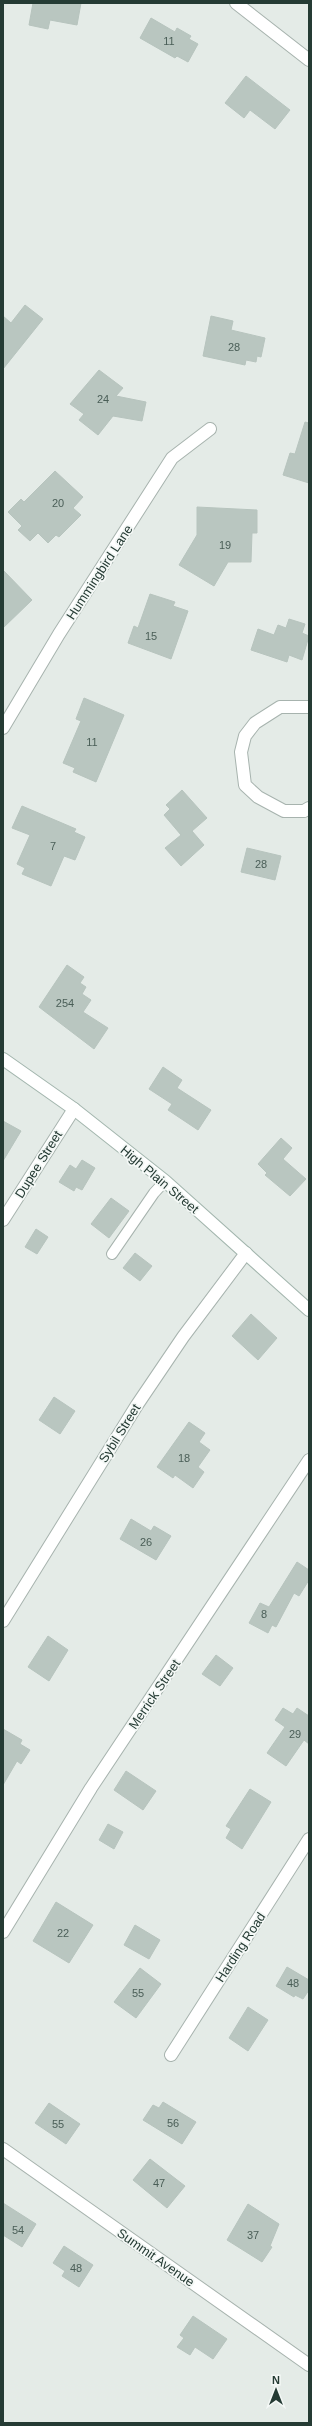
<svg xmlns="http://www.w3.org/2000/svg" width="312" height="2426" font-family="Helvetica,sans-serif">
<style>
.building{fill:#b9c6c0;stroke:#b7c4be}
.lines{fill:none;stroke-linecap:round;stroke-linejoin:round}
.service-casing{stroke:#a7b3ae;stroke-width:12}
.minor-casing{stroke:#a7b3ae;stroke-width:14}
.secondary-casing{stroke:#a3b6ae;stroke-width:14}
.service{stroke:#fff;stroke-width:10}
.minor{stroke:#fff;stroke-width:12}
.secondary{stroke:#fff;stroke-width:12}
.labels{text-anchor:middle;stroke-width:3.5;stroke-linejoin:round;paint-order:stroke}
.number-label{font-size:11px;fill:#4a5e57}
.street-label{font-size:13px;fill:#253b34;stroke:#f4f8f6}
</style>
<rect width="100%" height="100%" fill="#e4ebe7"/>
<g class="building">
<path d="M 33,3 L 81,3 L 77,25 L 50,20 L 48,29 L 29,25 Z"/>
<path d="M 151,18 L 175,32 L 177,28 L 191,36 L 189,39 L 198,44 L 188,62 L 177,56 L 175,58 L 140,38 Z"/>
<path d="M 246,76 L 290,110 L 275,129 L 250,110 L 244,118 L 225,103 Z"/>
<path d="M 25,305 L 43,319 L 3,369 L 3,316 L 11,323 Z"/>
<path d="M 211,316 L 233,321 L 231,330 L 265,338 L 261,357 L 257,356 L 256,362 L 246,360 L 245,365 L 203,356 Z"/>
<path d="M 99,370 L 123,388 L 116,396 L 146,402 L 142,421 L 113,416 L 98,435 L 79,420 L 84,414 L 70,404 Z"/>
<path d="M 305,422 L 309,423 L 309,483 L 283,475 L 290,453 L 295,454 Z"/>
<path d="M 55,471 L 83,497 L 73,508 L 81,515 L 59,537 L 56,535 L 48,543 L 38,533 L 30,541 L 18,530 L 22,526 L 8,512 L 21,499 L 24,502 Z"/>
<path d="M 197,507 L 257,510 L 257,533 L 252,533 L 251,562 L 228,562 L 214,586 L 179,565 L 197,535 Z"/>
<path d="M 3,570 L 32,600 L 3,628 Z"/>
<path d="M 150,594 L 175,602 L 173,606 L 188,611 L 171,659 L 128,643 L 134,626 L 138,628 Z"/>
<path d="M 289,619 L 305,624 L 302,633 L 309,636 L 302,660 L 289,655 L 287,662 L 251,650 L 258,629 L 274,635 L 278,625 L 286,628 Z"/>
<path d="M 84,698 L 124,715 L 96,782 L 73,772 L 75,768 L 63,763 L 81,721 L 76,719 Z"/>
<path d="M 182,790 L 207,818 L 192,831 L 204,845 L 181,866 L 165,848 L 181,835 L 164,815 L 170,809 L 166,805 Z"/>
<path d="M 22,806 L 76,829 L 74,832 L 85,837 L 75,860 L 64,856 L 51,886 L 22,874 L 25,868 L 17,864 L 30,835 L 12,828 Z"/>
<path d="M 247,848 L 281,856 L 275,880 L 241,872 Z"/>
<path d="M 67,965 L 84,977 L 80,983 L 86,987 L 82,994 L 91,1000 L 83,1012 L 108,1028 L 94,1049 L 39,1007 Z"/>
<path d="M 163,1067 L 182,1080 L 177,1088 L 211,1110 L 198,1130 L 168,1110 L 172,1104 L 149,1089 Z"/>
<path d="M 3,1121 L 21,1131 L 3,1161 Z"/>
<path d="M 281,1138 L 292,1148 L 283,1159 L 306,1179 L 290,1196 L 265,1175 L 267,1173 L 258,1164 Z"/>
<path d="M 82,1160 L 95,1168 L 82,1190 L 76,1187 L 74,1191 L 59,1182 L 70,1165 L 76,1169 Z"/>
<path d="M 111,1198 L 129,1211 L 109,1238 L 91,1224 Z"/>
<path d="M 36,1229 L 48,1237 L 37,1254 L 25,1247 Z"/>
<path d="M 135,1253 L 152,1266 L 140,1281 L 123,1268 Z"/>
<path d="M 251,1314 L 277,1338 L 258,1360 L 232,1336 Z"/>
<path d="M 54,1397 L 75,1411 L 60,1434 L 39,1420 Z"/>
<path d="M 189,1422 L 205,1433 L 199,1442 L 210,1450 L 198,1467 L 204,1472 L 193,1488 L 175,1475 L 173,1478 L 157,1467 Z"/>
<path d="M 131,1519 L 151,1531 L 154,1526 L 171,1536 L 156,1560 L 120,1539 Z"/>
<path d="M 297,1562 L 309,1570 L 309,1580 L 299,1596 L 294,1593 L 276,1627 L 272,1625 L 268,1633 L 249,1623 L 260,1603 L 269,1607 Z"/>
<path d="M 48,1636 L 68,1650 L 49,1681 L 28,1667 Z"/>
<path d="M 216,1655 L 233,1668 L 220,1686 L 202,1674 Z"/>
<path d="M 283,1708 L 293,1714 L 297,1708 L 309,1716 L 309,1744 L 304,1740 L 286,1766 L 267,1753 L 285,1727 L 275,1720 Z"/>
<path d="M 3,1729 L 22,1740 L 20,1744 L 30,1750 L 21,1764 L 17,1761 L 3,1785 Z"/>
<path d="M 126,1771 L 156,1791 L 143,1810 L 114,1790 Z"/>
<path d="M 250,1789 L 271,1802 L 242,1849 L 226,1838 L 231,1829 L 226,1826 Z"/>
<path d="M 108,1824 L 123,1832 L 114,1849 L 99,1840 Z"/>
<path d="M 56,1902 L 93,1925 L 69,1963 L 33,1941 Z"/>
<path d="M 135,1925 L 160,1940 L 149,1959 L 124,1945 Z"/>
<path d="M 287,1967 L 309,1980 L 309,1990 L 303,1999 L 295,1995 L 294,1997 L 276,1986 Z"/>
<path d="M 140,1968 L 161,1984 L 136,2018 L 114,2002 Z"/>
<path d="M 248,2007 L 268,2020 L 248,2051 L 229,2038 Z"/>
<path d="M 163,2102 L 196,2122 L 182,2144 L 143,2120 L 153,2105 L 159,2108 Z"/>
<path d="M 49,2103 L 80,2124 L 66,2144 L 35,2123 Z"/>
<path d="M 150,2159 L 185,2186 L 167,2208 L 133,2180 Z"/>
<path d="M 3,2203 L 36,2224 L 22,2247 L 3,2235 Z"/>
<path d="M 248,2204 L 279,2224 L 270,2246 L 272,2247 L 262,2262 L 227,2240 Z"/>
<path d="M 64,2246 L 93,2265 L 79,2287 L 62,2276 L 65,2271 L 53,2263 Z"/>
<path d="M 193,2316 L 227,2339 L 213,2359 L 195,2347 L 190,2355 L 177,2347 L 184,2338 L 180,2335 Z"/>
</g>
<g class="lines">
<g class="service-casing">
<path id="service" d="M 112,1254 L 154,1193 L 165,1181"/>
</g>
<g class="minor-casing">
<g id="minor">
<path d="M 236,3 L 309,60"/>
<path d="M 309,707 L 280,707 L 255,723 L 245,736 L 241,752 L 245,785 L 258,797 L 284,811 L 304,811 L 309,808"/>
<path d="M 3,728 L 59,634 L 172,458 L 210,429"/>
<path d="M 3,1220 L 74,1109"/>
<path d="M 3,1621 L 137,1405 L 183,1337 L 246,1253"/>
<path d="M 3,1932 L 91,1788 L 309,1460"/>
<path d="M 171,2055 L 309,1839"/>
<path d="M 3,2149 L 309,2365"/>
</g>
</g>
<g class="secondary-casing">
<path id="secondary" d="M 3,1059 L 74,1109 L 165,1181 L 309,1310"/>
</g>
<use href="#service" class="service"/>
<use href="#minor" class="minor"/>
<use href="#secondary" class="secondary"/>
</g>
<g class="labels">
<g class="number-label">
<text x="169" y="45">11</text>
<text x="234" y="351">28</text>
<text x="103" y="403">24</text>
<text x="58" y="507">20</text>
<text x="225" y="549">19</text>
<text x="151" y="640">15</text>
<text x="92" y="746">11</text>
<text x="53" y="850">7</text>
<text x="261" y="868">28</text>
<text x="65" y="1007">254</text>
<text x="184" y="1462">18</text>
<text x="146" y="1546">26</text>
<text x="264" y="1618">8</text>
<text x="295" y="1738">29</text>
<text x="63" y="1937">22</text>
<text x="293" y="1987">48</text>
<text x="138" y="1997">55</text>
<text x="173" y="2127">56</text>
<text x="58" y="2128">55</text>
<text x="159" y="2187">47</text>
<text x="18" y="2234">54</text>
<text x="253" y="2239">37</text>
<text x="76" y="2272">48</text>
</g>
<g class="street-label">
<text transform="translate(99 572) rotate(-57)" y="5">Hummingbird Lane</text>
<text transform="translate(38 1164) rotate(-58)" y="5">Dupee Street</text>
<text transform="translate(160 1179) rotate(40)" y="5">High Plain Street</text>
<text transform="translate(119 1433) rotate(-58)" y="5">Sybil Street</text>
<text transform="translate(154 1694) rotate(-56)" y="5">Merrick Street</text>
<text transform="translate(240 1947) rotate(-57)" y="5">Harding Road</text>
<text transform="translate(156 2257) rotate(35)" y="5">Summit Avenue</text>
</g>
</g>
<rect width="312" height="2426" fill="none" stroke="#253b34" stroke-width="8"/>
<g transform="translate(276 2390)" stroke="#f4f8f6" stroke-width="3" paint-order="stroke">
<path d="M0-3L7 15L0 10L-7 15Z" fill="#253b34"/>
<text y="-6" font-size="11" font-weight="bold" text-anchor="middle" fill="#253b34">N</text>
</g>
</svg>
